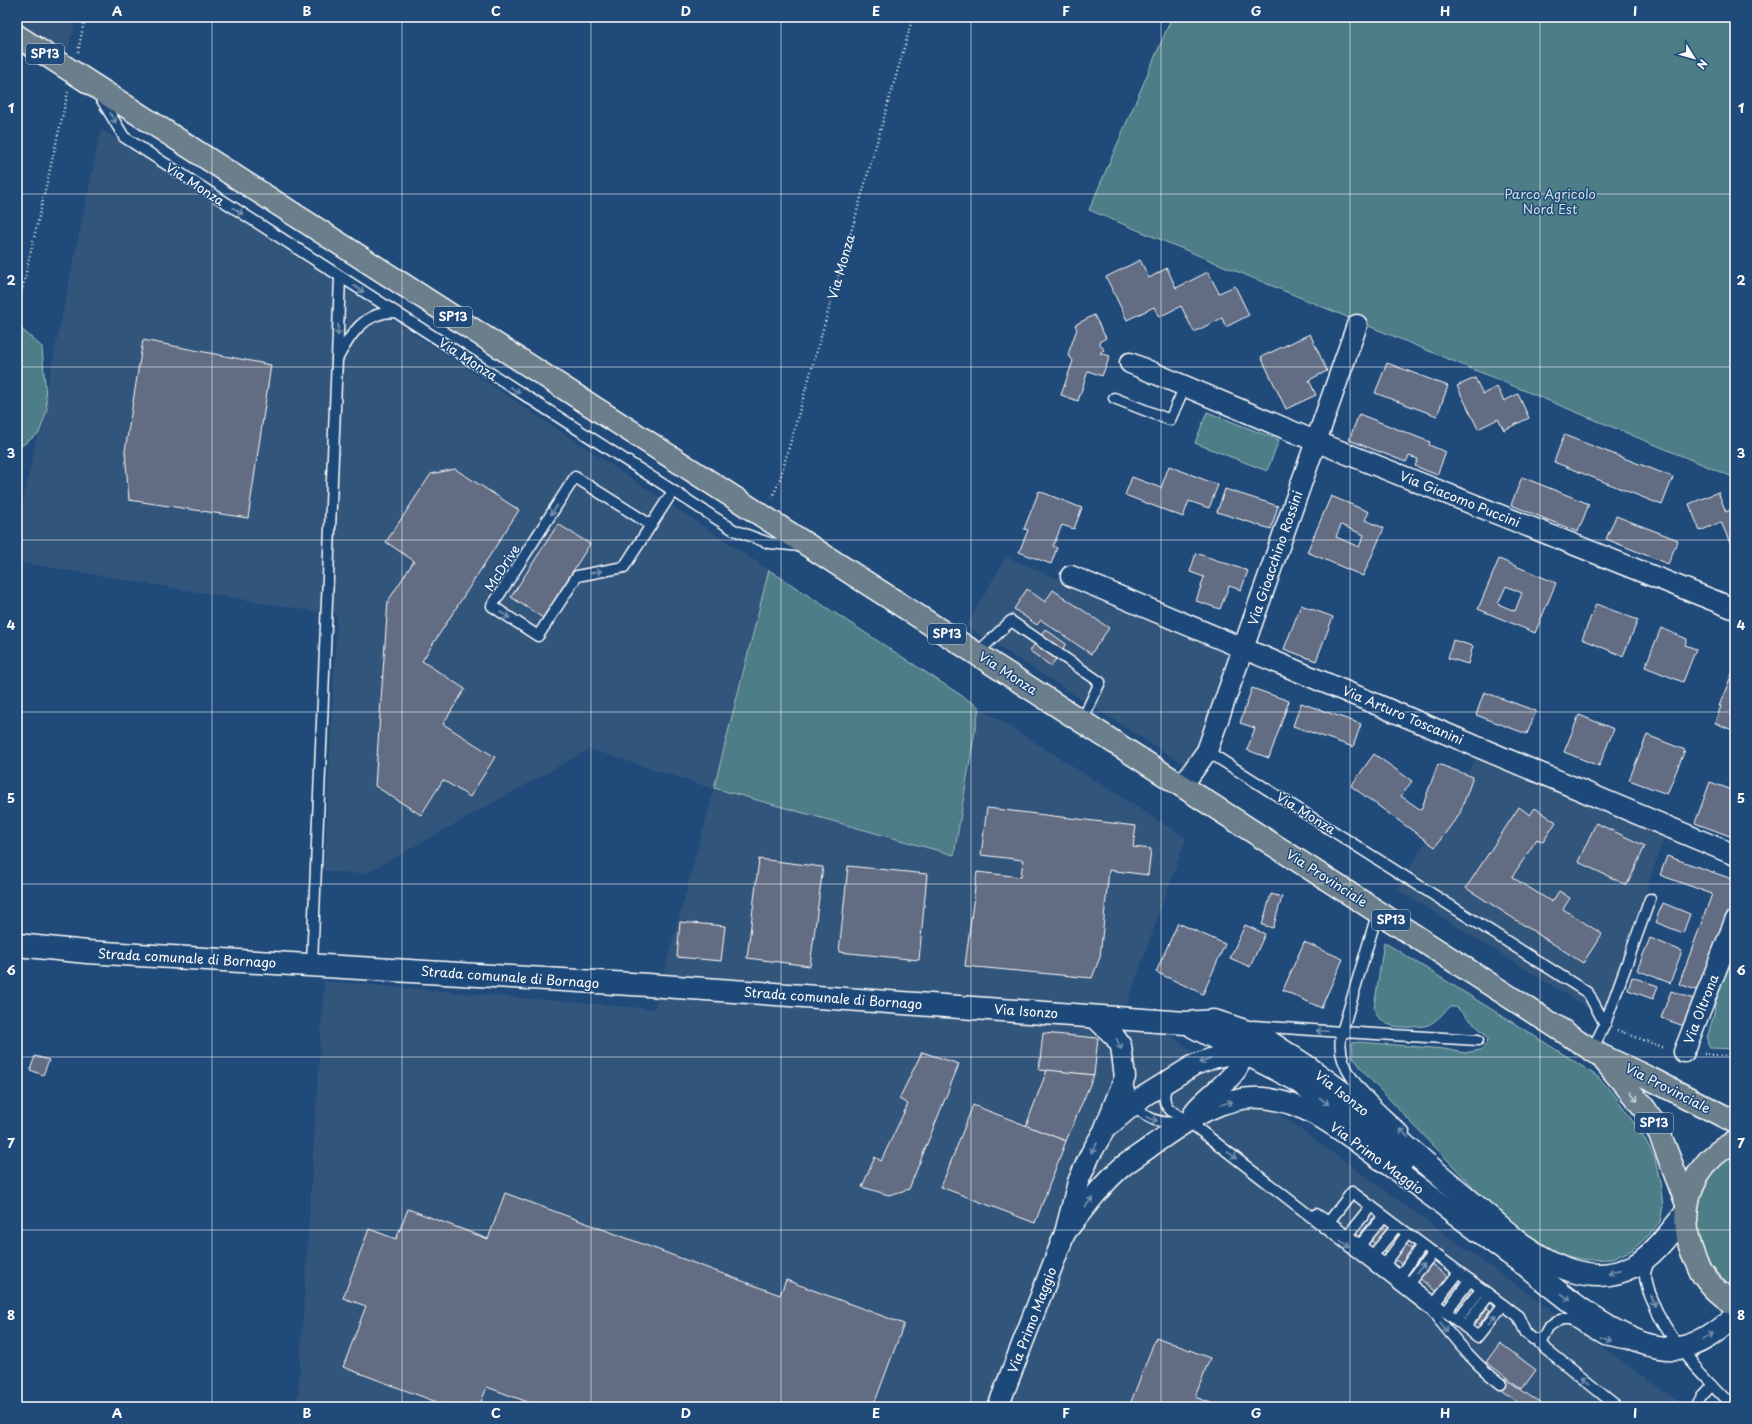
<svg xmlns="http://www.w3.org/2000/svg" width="1752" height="1424" font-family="'Playpen Sans',sans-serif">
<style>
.built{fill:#33547c}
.green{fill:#4e7d87;stroke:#a6bec3}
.building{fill:#626c82;stroke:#fff;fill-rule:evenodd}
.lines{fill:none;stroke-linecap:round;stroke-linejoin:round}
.service-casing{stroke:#fff;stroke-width:13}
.minor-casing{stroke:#fff;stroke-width:23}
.tertiary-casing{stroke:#fff;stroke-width:25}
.primary-casing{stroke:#fff;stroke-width:25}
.path{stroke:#fff;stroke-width:2.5;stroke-dasharray:1 3;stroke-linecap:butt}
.service{stroke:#1f4a7a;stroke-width:10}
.minor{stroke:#1f4a7a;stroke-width:20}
.tertiary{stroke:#1f4a7a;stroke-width:22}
.primary{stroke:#6b7e8b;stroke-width:22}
.oneway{stroke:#7992af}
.oneway2{stroke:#cbd2d6}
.grid{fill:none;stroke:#fff;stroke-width:1;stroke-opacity:0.55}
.labels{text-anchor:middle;stroke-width:3;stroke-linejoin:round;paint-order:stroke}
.shield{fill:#1f4a7a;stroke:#bcc9d7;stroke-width:1}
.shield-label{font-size:12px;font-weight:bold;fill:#fff}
.street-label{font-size:13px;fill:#fff;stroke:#1f4a7a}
.park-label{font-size:13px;fill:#d3dee1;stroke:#1f4a7a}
.neatline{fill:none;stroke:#fff;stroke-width:1.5}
.grid-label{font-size:13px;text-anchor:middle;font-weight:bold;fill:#fff}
</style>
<rect width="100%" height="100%" fill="#1f4a7a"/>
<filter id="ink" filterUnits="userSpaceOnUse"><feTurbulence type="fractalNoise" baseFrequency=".025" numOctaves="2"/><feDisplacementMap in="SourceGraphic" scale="8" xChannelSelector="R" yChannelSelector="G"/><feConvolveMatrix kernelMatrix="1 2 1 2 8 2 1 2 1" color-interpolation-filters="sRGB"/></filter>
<g filter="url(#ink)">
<g class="built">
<path d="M 17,17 L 76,17 L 67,56 L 17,23 Z"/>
<path d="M 101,129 L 355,294 L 769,570 L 714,788 L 954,855 L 979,707 L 1186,838 L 1127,1004 L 1685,1407 L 297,1407 L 324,981 L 654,1009 L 714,789 L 590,749 L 365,874 L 324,871 L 337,615 L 17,562 L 17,531 Z"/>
<path d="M 1006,557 L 1233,652 L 1198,747 L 1185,765 L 966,626 Z"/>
<path d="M 1478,755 L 1666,833 L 1602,1017 L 1397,889 Z"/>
</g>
<g class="green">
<path d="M 1172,17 L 1735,17 L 1735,478 L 1089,210 Z"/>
<path d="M 17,325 L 42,347 L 47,410 L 39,433 L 17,449 Z"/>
<path d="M 1207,412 L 1279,440 L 1267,471 L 1195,443 Z"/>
<path d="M 769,570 L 979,707 L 954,855 L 714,788 Z"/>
<path d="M 1735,934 L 1735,1049 L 1711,1048 L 1708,1044 L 1707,1038 L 1714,1014 L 1715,1003 L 1713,993 Z"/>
<path d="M 1384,942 L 1571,1059 L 1598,1077 L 1616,1097 L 1645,1139 L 1655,1159 L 1660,1182 L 1663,1206 L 1660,1222 L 1647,1237 L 1632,1250 L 1612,1259 L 1586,1260 L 1556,1254 L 1533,1243 L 1496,1211 L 1368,1077 L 1353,1057 L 1352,1043 L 1359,1042 L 1444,1049 L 1465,1053 L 1480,1050 L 1486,1045 L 1488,1039 L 1485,1034 L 1456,1007 L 1450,1007 C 1443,1013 1437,1021 1428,1025 C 1424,1027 1417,1026 1412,1027 C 1396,1028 1379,1026 1374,1008 Z"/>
<path d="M 1735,1154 L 1735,1291 C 1730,1287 1723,1282 1719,1277 C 1690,1246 1690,1195 1720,1165 C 1724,1161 1730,1158 1735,1154 Z"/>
</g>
<g class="building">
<path d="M 1140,260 L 1149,278 L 1167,268 L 1176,288 L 1208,272 L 1219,293 L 1235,286 L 1249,315 L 1226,327 L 1222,318 L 1194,332 L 1181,306 L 1159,317 L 1154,307 L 1127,320 L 1106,277 Z"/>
<path d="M 1094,315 L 1106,338 L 1099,342 L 1104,350 L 1100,353 L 1110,356 L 1102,376 L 1088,371 L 1078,401 L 1061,395 L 1073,361 L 1068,354 L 1077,329 L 1075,325 Z"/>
<path d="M 1310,334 L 1327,371 L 1309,380 L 1316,395 L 1286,409 L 1261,357 Z"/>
<path d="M 143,340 L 271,365 L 248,518 L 129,500 L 125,451 Z"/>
<path d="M 1387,363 L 1448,386 L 1437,416 L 1375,393 Z"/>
<path d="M 1475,378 L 1483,394 L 1497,387 L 1504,401 L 1518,394 L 1529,418 L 1504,430 L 1498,419 L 1478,429 L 1457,386 Z"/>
<path d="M 1359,414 L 1430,442 L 1429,445 L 1446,452 L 1437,475 L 1415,466 L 1418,459 L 1409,456 L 1406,462 L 1349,440 Z"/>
<path d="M 1564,435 L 1673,477 L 1662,505 L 1554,462 Z"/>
<path d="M 1169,466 L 1218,485 L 1209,508 L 1189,501 L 1183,517 L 1125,495 L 1132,477 L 1161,488 Z"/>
<path d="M 455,469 L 519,510 L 422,661 L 465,689 L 443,724 L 495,757 L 470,797 L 443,780 L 421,815 L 375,786 L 388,601 L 414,561 L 386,542 L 431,474 Z"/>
<path d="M 1522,477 L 1589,504 L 1578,532 L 1511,505 Z"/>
<path d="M 1225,489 L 1278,506 L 1271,529 L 1217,512 Z"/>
<path d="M 1039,491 L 1082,508 L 1074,529 L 1062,525 L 1053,546 L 1057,548 L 1051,564 L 1019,552 L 1028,530 L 1024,529 Z"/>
<path d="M 1718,492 L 1726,512 L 1735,508 L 1735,543 L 1731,545 L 1721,522 L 1700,531 L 1689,504 Z"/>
<path d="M 1331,496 L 1369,512 L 1365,520 L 1384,528 L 1363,576 L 1307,552 ZM 1341,525 L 1364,535 L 1359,547 L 1336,537 Z"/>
<path d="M 1616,516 L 1678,540 L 1668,564 L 1606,539 Z"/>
<path d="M 558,524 L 590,544 L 543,618 L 511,597 Z"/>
<path d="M 1196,553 L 1248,571 L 1241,590 L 1229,586 L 1220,609 L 1196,601 L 1204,577 L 1190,572 Z"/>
<path d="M 1499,559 L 1556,583 L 1535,633 L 1478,609 ZM 1506,586 L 1522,593 L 1515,611 L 1498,604 Z"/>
<path d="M 1027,589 L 1045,602 L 1053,590 L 1109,628 L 1091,654 L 1041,620 L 1037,625 L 1014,609 Z"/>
<path d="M 1596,604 L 1638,620 L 1623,656 L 1582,639 Z"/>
<path d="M 1301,605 L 1333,617 L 1316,661 L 1284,649 Z"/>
<path d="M 1661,628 L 1687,639 L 1685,645 L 1696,649 L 1683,682 L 1645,667 Z"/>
<path d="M 1045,629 L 1066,644 L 1051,666 L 1030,651 Z"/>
<path d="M 1453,640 L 1473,646 L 1468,664 L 1448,658 Z"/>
<path d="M 1734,669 L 1735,669 L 1735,731 L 1715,723 L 1721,706 L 1719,706 Z"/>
<path d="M 1252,688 L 1289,701 L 1269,758 L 1247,750 L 1255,728 L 1240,723 Z"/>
<path d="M 1484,692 L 1536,711 L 1527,734 L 1476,715 Z"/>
<path d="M 1301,703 L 1361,724 L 1353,747 L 1293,726 Z"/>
<path d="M 1579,715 L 1614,729 L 1599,766 L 1564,752 Z"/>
<path d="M 1647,735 L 1685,750 L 1667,794 L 1629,780 Z"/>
<path d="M 1374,754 L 1412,781 L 1401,796 L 1421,810 L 1438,764 L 1473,777 L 1460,813 L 1435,847 L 1351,786 Z"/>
<path d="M 1710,782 L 1735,791 L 1735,838 L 1695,823 Z"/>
<path d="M 1519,807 L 1530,815 L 1535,808 L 1556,822 L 1543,842 L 1537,839 L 1512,877 L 1552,902 L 1559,891 L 1570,898 L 1563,909 L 1602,934 L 1583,963 L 1466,888 Z"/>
<path d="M 987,808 L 1136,826 L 1133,847 L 1151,849 L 1148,875 L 1109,870 L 1100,957 L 1092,978 L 965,966 L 977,872 L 1021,877 L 1023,860 L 981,855 Z"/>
<path d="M 1596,823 L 1645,846 L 1627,885 L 1578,862 Z"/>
<path d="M 1667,856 L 1735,880 L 1735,907 L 1704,993 L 1679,984 L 1712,894 L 1660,875 Z"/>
<path d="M 759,859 L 823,867 L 810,966 L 747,958 Z"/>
<path d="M 848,866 L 927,874 L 919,960 L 839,952 Z"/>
<path d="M 1271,894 L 1282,897 L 1273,928 L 1262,925 Z"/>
<path d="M 1663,903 L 1690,914 L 1683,933 L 1655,922 Z"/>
<path d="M 680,922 L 725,926 L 721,961 L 677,957 Z"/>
<path d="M 1178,923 L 1225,944 L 1203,994 L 1156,972 Z"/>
<path d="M 1245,925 L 1265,934 L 1250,967 L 1230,958 Z"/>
<path d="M 1650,938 L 1682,951 L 1670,983 L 1637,970 Z"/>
<path d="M 1304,942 L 1343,959 L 1321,1008 L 1283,990 Z"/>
<path d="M 1632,977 L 1658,986 L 1653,999 L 1628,990 Z"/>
<path d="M 1671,991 L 1699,1001 L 1690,1028 L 1661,1018 Z"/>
<path d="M 1043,1033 L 1098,1038 L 1094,1075 L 1039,1070 Z"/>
<path d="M 922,1052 L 959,1064 L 909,1189 L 889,1195 L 862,1187 L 875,1157 L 881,1161 L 908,1104 L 899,1099 Z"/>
<path d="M 35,1056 L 49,1060 L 43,1075 L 30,1070 Z"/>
<path d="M 1047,1070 L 1094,1075 L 1066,1141 L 1026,1126 Z"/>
<path d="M 973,1105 L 1066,1141 L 1035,1223 L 941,1187 Z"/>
<path d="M 505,1193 L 780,1295 L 786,1280 L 904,1324 L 873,1407 L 541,1407 L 487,1387 L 479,1407 L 450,1407 L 343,1367 L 366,1306 L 343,1298 L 369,1229 L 396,1239 L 408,1209 L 488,1239 Z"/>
<path d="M 1373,1218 L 1490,1310 L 1479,1325 L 1361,1233 Z"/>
<path d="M 1156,1337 L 1210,1358 L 1195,1397 L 1221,1407 L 1129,1407 Z"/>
<path d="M 1500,1343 L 1536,1370 L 1522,1389 L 1486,1362 Z"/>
<path d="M 1505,1378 L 1545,1407 L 1524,1407 L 1498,1388 Z"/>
<path d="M 1327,1403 L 1336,1407 L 1325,1407 Z"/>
</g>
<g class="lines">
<g class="service-casing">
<g id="service">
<path d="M 99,95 L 124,137 L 734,530 L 769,543 L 801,546"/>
<path d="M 340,277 L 337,359 C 350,335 364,312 394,312"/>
<path d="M 1114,398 L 1170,420 L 1185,386"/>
<path d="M 651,525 L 575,477 L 492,606 L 538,636 L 577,576 L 624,567 L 673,491"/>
<path d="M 977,653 L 1011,621 L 1100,682 L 1082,721"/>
<path d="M 1207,751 L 1588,993 L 1605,1024"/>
<path d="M 1378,911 L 1342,1032 L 1478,1040"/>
<path d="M 312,964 L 337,359"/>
<path d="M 1253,1026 L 1342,1032 C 1331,1073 1378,1106 1404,1132"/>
<path d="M 1592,1050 L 1605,1024 L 1650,899"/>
<path d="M 1126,1081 C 1133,1109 1148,1126 1179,1122"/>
<path d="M 1168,1082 C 1158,1105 1169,1111 1188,1121 L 1431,1310 C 1453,1337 1473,1363 1501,1384"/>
<path d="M 1316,1214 L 1337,1227 L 1478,1337 L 1503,1305"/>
<path d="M 1324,1228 L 1352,1192 L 1518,1316 L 1526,1333 L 1533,1339 L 1542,1338"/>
<path d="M 1348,1235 L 1371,1206"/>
<path d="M 1360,1245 L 1384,1216"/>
<path d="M 1373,1255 L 1397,1226"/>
<path d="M 1649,1260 C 1648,1265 1645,1270 1645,1275 C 1645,1283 1648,1291 1651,1298 C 1669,1342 1702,1374 1734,1407"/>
<path d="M 1385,1264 L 1407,1234"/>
<path d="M 1400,1276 L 1422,1245"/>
<path d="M 1409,1283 L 1433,1253"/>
<path d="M 1435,1303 L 1459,1272"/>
<path d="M 1446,1312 L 1470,1280"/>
<path d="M 1457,1320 L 1481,1289"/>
<path d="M 1465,1327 L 1489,1295"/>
<path d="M 1615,1407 L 1613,1403 L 1540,1344 L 1548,1328 L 1561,1319 L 1570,1319 L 1604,1339 L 1624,1343"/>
<path d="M 1695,1407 L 1701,1396 L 1712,1384"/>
</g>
</g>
<g class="minor-casing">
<g id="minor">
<path d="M 1130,363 L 1315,441 L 1735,609"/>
<path d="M 1071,576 L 1735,855"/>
<path d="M 1182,786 L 1207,751 L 1357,325"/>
<path d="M 1093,1016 L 1115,1037 L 1121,1046 L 1125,1077 L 1105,1128"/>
<path d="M 1684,1052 L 1735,921"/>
<path d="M 1195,1111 C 1210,1091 1251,1072 1241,1042"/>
<path d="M 1065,1233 C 1083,1210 1100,1186 1122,1167 C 1132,1159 1144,1152 1154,1144 C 1186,1122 1221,1095 1263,1098 C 1309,1102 1348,1136 1384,1162 C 1431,1195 1476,1231 1522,1264"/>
<path d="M 998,1407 L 1065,1233 L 1078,1182 L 1090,1155 L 1105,1129 L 1144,1096 L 1194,1065 L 1213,1058 L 1252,1049"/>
</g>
</g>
<g class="tertiary-casing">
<g id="tertiary">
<path d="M 17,945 L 87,952 L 648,985 L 1186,1023 L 1214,1021 L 1260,1036 L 1309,1068 L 1343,1093 L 1517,1241 C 1552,1266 1592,1288 1634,1266 C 1655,1254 1671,1231 1686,1213"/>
<path d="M 1194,1027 L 1295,1079 L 1354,1123 L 1402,1162"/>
<path d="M 1510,1252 C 1551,1286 1624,1354 1679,1348 C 1700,1346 1719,1330 1735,1317"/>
</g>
</g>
<g class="primary-casing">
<g id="primary">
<path d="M 17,36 L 1600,1055 L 1651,1079 L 1735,1122"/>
<path d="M 1604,1060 L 1645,1109 L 1658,1130 L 1687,1204"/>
<path d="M 1735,1142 C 1666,1174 1674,1269 1735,1304"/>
</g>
</g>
<g class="path">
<path d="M 78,52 L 85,17"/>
<path d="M 17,311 L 68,92"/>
<path d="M 772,498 L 779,482 L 913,17"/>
<path d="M 1617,1030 L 1665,1048"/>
<path d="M 1704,1054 L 1735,1057"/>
</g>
<use href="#service" class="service"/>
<use href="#minor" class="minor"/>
<use href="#tertiary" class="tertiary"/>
<use href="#primary" class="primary"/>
</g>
<defs><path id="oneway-shaft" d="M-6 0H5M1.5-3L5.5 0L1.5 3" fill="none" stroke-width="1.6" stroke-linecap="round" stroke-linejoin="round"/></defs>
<g class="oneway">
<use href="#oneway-shaft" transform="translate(113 118) rotate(60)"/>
<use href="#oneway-shaft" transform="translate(238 211) rotate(33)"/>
<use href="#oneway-shaft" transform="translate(359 289) rotate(33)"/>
<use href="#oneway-shaft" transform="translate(338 330) rotate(92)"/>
<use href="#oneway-shaft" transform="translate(515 390) rotate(33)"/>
<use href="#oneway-shaft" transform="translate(554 510) rotate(123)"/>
<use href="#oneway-shaft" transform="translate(596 572) rotate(-10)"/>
<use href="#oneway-shaft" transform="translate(505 615) rotate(33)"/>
<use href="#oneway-shaft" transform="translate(1322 1031) rotate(-177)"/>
<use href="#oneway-shaft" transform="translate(1119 1044) rotate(65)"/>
<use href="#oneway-shaft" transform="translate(1205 1061) rotate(160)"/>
<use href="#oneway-shaft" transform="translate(1324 1101) rotate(36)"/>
<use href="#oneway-shaft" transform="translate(1227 1103) rotate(-15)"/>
<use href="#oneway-shaft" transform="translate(1152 1119) rotate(20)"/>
<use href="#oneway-shaft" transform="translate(1404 1133) rotate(-134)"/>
<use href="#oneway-shaft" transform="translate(1094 1148) rotate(120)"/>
<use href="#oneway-shaft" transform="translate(1232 1155) rotate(38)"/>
<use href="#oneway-shaft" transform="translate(1089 1202) rotate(-51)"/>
<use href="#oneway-shaft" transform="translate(1345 1244) rotate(38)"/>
<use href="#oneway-shaft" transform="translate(1421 1268) rotate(-52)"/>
<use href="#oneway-shaft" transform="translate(1614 1272) rotate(169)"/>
<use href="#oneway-shaft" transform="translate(1566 1297) rotate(37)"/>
<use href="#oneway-shaft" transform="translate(1653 1301) rotate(68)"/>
<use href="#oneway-shaft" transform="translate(1492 1320) rotate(-52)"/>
<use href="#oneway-shaft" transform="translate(1444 1327) rotate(51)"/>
<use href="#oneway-shaft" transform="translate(1708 1337) rotate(-29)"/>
<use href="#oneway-shaft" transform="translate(1606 1339) rotate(20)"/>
<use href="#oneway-shaft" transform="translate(1586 1381) rotate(-142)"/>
</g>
<use class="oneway2" href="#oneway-shaft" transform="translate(1634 1096) rotate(50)"/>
</g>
<path class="grid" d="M 212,17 L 212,1407M 402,17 L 402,1407M 591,17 L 591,1407M 781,17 L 781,1407M 971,17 L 971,1407M 1161,17 L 1161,1407M 1350,17 L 1350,1407M 1540,17 L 1540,1407M 17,194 L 1735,194M 17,367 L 1735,367M 17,540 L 1735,540M 17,712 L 1735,712M 17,884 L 1735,884M 17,1057 L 1735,1057M 17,1230 L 1735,1230"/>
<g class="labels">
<g class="shield">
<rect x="26" y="44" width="38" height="20" rx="3"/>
<rect x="434" y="307" width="38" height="20" rx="3"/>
<rect x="928" y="624" width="38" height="20" rx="3"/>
<rect x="1372" y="910" width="38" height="20" rx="3"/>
<rect x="1635" y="1113" width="38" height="20" rx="3"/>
</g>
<g class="shield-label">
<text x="45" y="58">SP13</text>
<text x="453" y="321">SP13</text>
<text x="947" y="638">SP13</text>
<text x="1391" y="924">SP13</text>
<text x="1654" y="1127">SP13</text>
</g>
<g class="street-label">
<text transform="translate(195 184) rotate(33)" y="5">Via Monza</text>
<text transform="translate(841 267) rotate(-74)" y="5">Via Monza</text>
<text transform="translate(468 359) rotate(33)" y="5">Via Monza</text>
<text transform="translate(1460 499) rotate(22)" y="5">Via Giacomo Puccini</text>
<text transform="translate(1275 558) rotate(-71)" y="5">Via Gioacchino Rossini</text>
<text transform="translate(502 568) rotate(-57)" y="5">McDrive</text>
<text transform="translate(1008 673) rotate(33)" y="5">Via Monza</text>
<text transform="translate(1403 715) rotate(23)" y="5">Via Arturo Toscanini</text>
<text transform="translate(1306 813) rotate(32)" y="5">Via Monza</text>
<text transform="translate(1327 878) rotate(33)" y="5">Via Provinciale</text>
<text transform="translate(187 958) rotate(3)" y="5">Strada comunale di Bornago</text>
<text transform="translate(510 977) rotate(4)" y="5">Strada comunale di Bornago</text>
<text transform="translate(833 998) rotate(4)" y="5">Strada comunale di Bornago</text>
<text transform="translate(1701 1009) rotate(-69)" y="5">Via Oltrona</text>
<text transform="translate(1026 1011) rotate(4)" y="5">Via Isonzo</text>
<text transform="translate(1668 1088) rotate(27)" y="5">Via Provinciale</text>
<text transform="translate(1342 1093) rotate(38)" y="5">Via Isonzo</text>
<text transform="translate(1377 1158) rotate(36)" y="5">Via Primo Maggio</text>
<text transform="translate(1032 1320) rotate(-69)" y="5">Via Primo Maggio</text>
</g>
<g class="park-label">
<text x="1550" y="199">Parco Agricolo<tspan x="1550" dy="15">Nord Est</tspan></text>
</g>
</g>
<rect width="1752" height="1424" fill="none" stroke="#1f4a7a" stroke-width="44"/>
<g transform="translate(1694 58) rotate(127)" stroke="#1f4a7a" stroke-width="3" paint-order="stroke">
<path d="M0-3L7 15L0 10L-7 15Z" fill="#ffffff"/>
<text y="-6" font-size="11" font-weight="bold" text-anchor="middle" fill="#ffffff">N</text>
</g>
<rect x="22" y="22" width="1708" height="1380" class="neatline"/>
<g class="grid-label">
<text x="117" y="16">A</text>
<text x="307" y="16">B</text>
<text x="496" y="16">C</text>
<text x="686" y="16">D</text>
<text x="876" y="16">E</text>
<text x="1066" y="16">F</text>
<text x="1256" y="16">G</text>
<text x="1445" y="16">H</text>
<text x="1635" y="16">I</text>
<text x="11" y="113">1</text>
<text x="1741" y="113">1</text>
<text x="11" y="285">2</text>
<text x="1741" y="285">2</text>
<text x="11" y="458">3</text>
<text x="1741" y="458">3</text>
<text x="11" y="630">4</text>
<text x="1741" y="630">4</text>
<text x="11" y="803">5</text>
<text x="1741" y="803">5</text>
<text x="11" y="975">6</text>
<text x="1741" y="975">6</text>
<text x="11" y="1148">7</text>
<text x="1741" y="1148">7</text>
<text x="11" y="1320">8</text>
<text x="1741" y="1320">8</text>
<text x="117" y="1418">A</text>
<text x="307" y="1418">B</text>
<text x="496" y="1418">C</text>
<text x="686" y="1418">D</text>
<text x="876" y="1418">E</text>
<text x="1066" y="1418">F</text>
<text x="1256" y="1418">G</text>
<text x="1445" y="1418">H</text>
<text x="1635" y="1418">I</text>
</g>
</svg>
